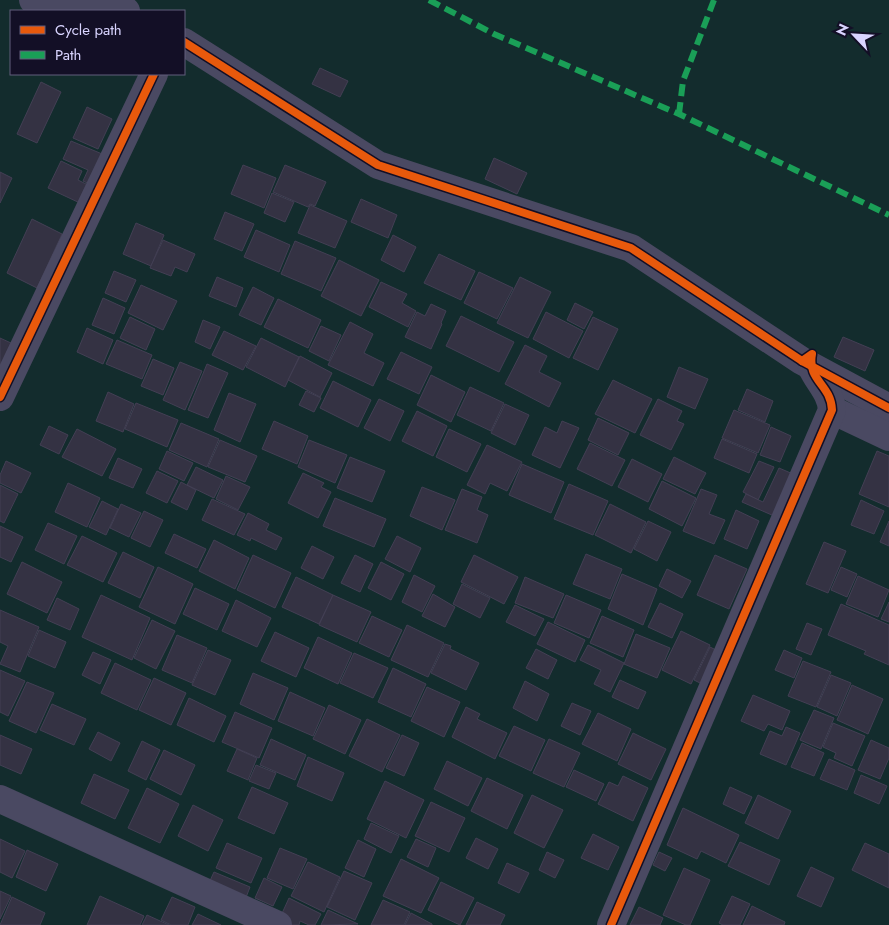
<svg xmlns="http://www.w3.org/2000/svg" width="889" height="925" font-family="Jost,sans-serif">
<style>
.green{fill:#132c2d;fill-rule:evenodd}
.building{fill:#343243;stroke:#433f54}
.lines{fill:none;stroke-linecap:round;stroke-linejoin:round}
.street{stroke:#4a4962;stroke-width:28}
.quiet{stroke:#1a9f57;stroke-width:6;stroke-dasharray:12 6;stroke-linecap:butt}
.cycleway-casing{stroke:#130f26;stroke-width:11}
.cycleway{stroke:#e8590c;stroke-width:8}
</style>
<rect width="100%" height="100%" fill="#161421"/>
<path class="green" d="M 0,0 L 889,0 L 889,925 L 0,925 ZM 11,11 L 184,11 L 184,74 L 11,74 Z"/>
<g class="building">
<path d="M 320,68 L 348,81 L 340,97 L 312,84 Z"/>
<path d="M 41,82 L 61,92 L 37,143 L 17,134 Z"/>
<path d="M 87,107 L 112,119 L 98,149 L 73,138 Z"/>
<path d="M 71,141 L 107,156 L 94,186 L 83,181 L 88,170 L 63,159 Z"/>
<path d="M 494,158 L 527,173 L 517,194 L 485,179 Z"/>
<path d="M 61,161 L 82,171 L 78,180 L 90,186 L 82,204 L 48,188 Z"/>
<path d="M 243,165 L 276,178 L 264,208 L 231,194 Z"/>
<path d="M 285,165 L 326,182 L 315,206 L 310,204 L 308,207 L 273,192 Z"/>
<path d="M 0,172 L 12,178 L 0,203 Z"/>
<path d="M 272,193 L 294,202 L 285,222 L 264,213 Z"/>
<path d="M 361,199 L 397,215 L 388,238 L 351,222 Z"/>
<path d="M 310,205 L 347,221 L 335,248 L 298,233 Z"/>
<path d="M 225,212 L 254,224 L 242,251 L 214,239 Z"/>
<path d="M 32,219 L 62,234 L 37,288 L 7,273 Z"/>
<path d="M 136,223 L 164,235 L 151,266 L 123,254 Z"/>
<path d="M 256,230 L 290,245 L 279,272 L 244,257 Z"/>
<path d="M 393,235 L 416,247 L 404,272 L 381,260 Z"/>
<path d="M 163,240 L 195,254 L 187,272 L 175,267 L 171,276 L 150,268 Z"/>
<path d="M 295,241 L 336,258 L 321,291 L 281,274 Z"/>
<path d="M 439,254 L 475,271 L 461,300 L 424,283 Z"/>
<path d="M 339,260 L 379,280 L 361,316 L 321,296 Z"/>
<path d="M 114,271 L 136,280 L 126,302 L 105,293 Z"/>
<path d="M 479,272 L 513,288 L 497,319 L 464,303 Z"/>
<path d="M 217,277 L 243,288 L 236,307 L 209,296 Z"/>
<path d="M 520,277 L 551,292 L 528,338 L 497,323 Z"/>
<path d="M 381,282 L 407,294 L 402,303 L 416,311 L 408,327 L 369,307 Z"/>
<path d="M 141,285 L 177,301 L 163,330 L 128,313 Z"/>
<path d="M 253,287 L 274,298 L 261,325 L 239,315 Z"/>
<path d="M 103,298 L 125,308 L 114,334 L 92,325 Z"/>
<path d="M 278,299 L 321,320 L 308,348 L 264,327 Z"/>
<path d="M 575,303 L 593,312 L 584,329 L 567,320 Z"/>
<path d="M 431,304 L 446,311 L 441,323 L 442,324 L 431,349 L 405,337 L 417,312 L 425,316 Z"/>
<path d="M 546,312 L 583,331 L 569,358 L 533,339 Z"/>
<path d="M 461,316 L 514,342 L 499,372 L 446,346 Z"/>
<path d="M 130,317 L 155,329 L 146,350 L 120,338 Z"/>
<path d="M 593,317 L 618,329 L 598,370 L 573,358 Z"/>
<path d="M 203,320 L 220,327 L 210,349 L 195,342 Z"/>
<path d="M 350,322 L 373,334 L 364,353 L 384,363 L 373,386 L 328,365 Z"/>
<path d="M 321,326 L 341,335 L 329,361 L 309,351 Z"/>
<path d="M 87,328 L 113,340 L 103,364 L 77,352 Z"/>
<path d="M 224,331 L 256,346 L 243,370 L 212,355 Z"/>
<path d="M 843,337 L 874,350 L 865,371 L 834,357 Z"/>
<path d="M 0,338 L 11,343 L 0,368 Z"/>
<path d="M 261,338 L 299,357 L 285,387 L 246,367 Z"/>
<path d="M 117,340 L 152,355 L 142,379 L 106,364 Z"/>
<path d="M 525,345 L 547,356 L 539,372 L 561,383 L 549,407 L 505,384 Z"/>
<path d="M 401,352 L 432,367 L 419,394 L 387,379 Z"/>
<path d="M 300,356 L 332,373 L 320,397 L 288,380 Z"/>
<path d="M 153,359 L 174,368 L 163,395 L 141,386 Z"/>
<path d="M 180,362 L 202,371 L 185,410 L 163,400 Z"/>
<path d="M 207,364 L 228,373 L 208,418 L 188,410 Z"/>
<path d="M 679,367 L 708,379 L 695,409 L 667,397 Z"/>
<path d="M 431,375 L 465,392 L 451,422 L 417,405 Z"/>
<path d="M 613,380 L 652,399 L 635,433 L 595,414 Z"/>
<path d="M 333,381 L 371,400 L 358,427 L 320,408 Z"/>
<path d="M 470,387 L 504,403 L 491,431 L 457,415 Z"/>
<path d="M 747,389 L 773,401 L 765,422 L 738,410 Z"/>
<path d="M 306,391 L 321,398 L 314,412 L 299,405 Z"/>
<path d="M 108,392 L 134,404 L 123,432 L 96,421 Z"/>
<path d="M 229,393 L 256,404 L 240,442 L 214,430 Z"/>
<path d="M 379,399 L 404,411 L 390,441 L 364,428 Z"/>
<path d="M 658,399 L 682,411 L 677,421 L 684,424 L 671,450 L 640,435 Z"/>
<path d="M 136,403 L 178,420 L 167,447 L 125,429 Z"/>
<path d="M 505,404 L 529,415 L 515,445 L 491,433 Z"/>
<path d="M 734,410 L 770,425 L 758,453 L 722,438 Z"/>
<path d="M 417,411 L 447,426 L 433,456 L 402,441 Z"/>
<path d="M 598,418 L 629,433 L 618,455 L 588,440 Z"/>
<path d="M 274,421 L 308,436 L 297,464 L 262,449 Z"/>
<path d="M 562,421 L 579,428 L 560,468 L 532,455 L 545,427 L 557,433 Z"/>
<path d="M 181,423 L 219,439 L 207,467 L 169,450 Z"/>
<path d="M 49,426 L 68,435 L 59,454 L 40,445 Z"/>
<path d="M 771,427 L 791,436 L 780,462 L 760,455 Z"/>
<path d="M 77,429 L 116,449 L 102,476 L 62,457 Z"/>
<path d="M 449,429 L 481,444 L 467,472 L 436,457 Z"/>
<path d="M 722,439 L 757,454 L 749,473 L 714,458 Z"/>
<path d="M 220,440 L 257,456 L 245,482 L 208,467 Z"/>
<path d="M 309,440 L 347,455 L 335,483 L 298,467 Z"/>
<path d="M 590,443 L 625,460 L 612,486 L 577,469 Z"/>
<path d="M 487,445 L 522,462 L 507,491 L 490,483 L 485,494 L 467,485 Z"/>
<path d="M 167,451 L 193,463 L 184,481 L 159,469 Z"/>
<path d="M 877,451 L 889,456 L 889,507 L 859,494 Z"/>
<path d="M 350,457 L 385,471 L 372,502 L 337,488 Z"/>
<path d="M 674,457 L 706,473 L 695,494 L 663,479 Z"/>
<path d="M 118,458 L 142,469 L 133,488 L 109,478 Z"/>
<path d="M 632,459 L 662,474 L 648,502 L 618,487 Z"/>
<path d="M 6,461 L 31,473 L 21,493 L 0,483 L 0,475 Z"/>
<path d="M 759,461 L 774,467 L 758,500 L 743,492 Z"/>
<path d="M 522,464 L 564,482 L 551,513 L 509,495 Z"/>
<path d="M 196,467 L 223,480 L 214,498 L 187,485 Z"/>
<path d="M 779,468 L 800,477 L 781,519 L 742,502 L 746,494 L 763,502 Z"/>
<path d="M 157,471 L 178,481 L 167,503 L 146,493 Z"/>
<path d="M 303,473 L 324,483 L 321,487 L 331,492 L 318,518 L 288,503 Z"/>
<path d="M 226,476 L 250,487 L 238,510 L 216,499 Z"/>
<path d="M 662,481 L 696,498 L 682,526 L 649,509 Z"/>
<path d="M 181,482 L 196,490 L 187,510 L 171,502 Z"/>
<path d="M 68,483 L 100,498 L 87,527 L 55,512 Z"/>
<path d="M 569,484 L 608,501 L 593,535 L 554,519 Z"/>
<path d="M 0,485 L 18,494 L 4,523 L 0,521 Z"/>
<path d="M 422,487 L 455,500 L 442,530 L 410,516 Z"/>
<path d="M 462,489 L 482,497 L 477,510 L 488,515 L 477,543 L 445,530 Z"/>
<path d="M 701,489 L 717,495 L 709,514 L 725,520 L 714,544 L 683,531 Z"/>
<path d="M 335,498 L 386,519 L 374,547 L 323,526 Z"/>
<path d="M 212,499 L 245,514 L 234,535 L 202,520 Z"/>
<path d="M 861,500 L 884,511 L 874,534 L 851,525 Z"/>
<path d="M 102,501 L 118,509 L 106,535 L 89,527 Z"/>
<path d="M 121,504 L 141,513 L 129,537 L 110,528 Z"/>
<path d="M 610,504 L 646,522 L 631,553 L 595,535 Z"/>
<path d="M 736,510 L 759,521 L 747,549 L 724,539 Z"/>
<path d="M 144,511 L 163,520 L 150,547 L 131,538 Z"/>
<path d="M 248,513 L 269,524 L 266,530 L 282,538 L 276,550 L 251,538 L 250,541 L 237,535 Z"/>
<path d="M 648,521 L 671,532 L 657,561 L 634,549 Z"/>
<path d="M 889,521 L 889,546 L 880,542 Z"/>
<path d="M 48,523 L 77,536 L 64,564 L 35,550 Z"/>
<path d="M 0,526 L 23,537 L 11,562 L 0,557 Z"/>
<path d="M 174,534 L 206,549 L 197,568 L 165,553 Z"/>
<path d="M 82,536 L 117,553 L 103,582 L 67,565 Z"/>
<path d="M 397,536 L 421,548 L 410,572 L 385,559 Z"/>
<path d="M 214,540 L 249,558 L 235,589 L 199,571 Z"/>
<path d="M 824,542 L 846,551 L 828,593 L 806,584 Z"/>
<path d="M 312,546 L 334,557 L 323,579 L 301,568 Z"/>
<path d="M 123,552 L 154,567 L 140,598 L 108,583 Z"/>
<path d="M 586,554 L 622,569 L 610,599 L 573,584 Z"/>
<path d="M 253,555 L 291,573 L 275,608 L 237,590 Z"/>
<path d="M 355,555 L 373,564 L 360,592 L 341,583 Z"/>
<path d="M 474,555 L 518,577 L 504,604 L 461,582 Z"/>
<path d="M 715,555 L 747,569 L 729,609 L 697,595 Z"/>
<path d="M 22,562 L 62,582 L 47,613 L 7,594 Z"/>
<path d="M 381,562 L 404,574 L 391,600 L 368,588 Z"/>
<path d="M 158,567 L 193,584 L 175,624 L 139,607 Z"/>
<path d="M 841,567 L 857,574 L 847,597 L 831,590 Z"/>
<path d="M 667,569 L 691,581 L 682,598 L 659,586 Z"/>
<path d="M 622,574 L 657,589 L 643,625 L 608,609 Z"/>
<path d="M 414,575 L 435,586 L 422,612 L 402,602 Z"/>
<path d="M 858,576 L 889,590 L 878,617 L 846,604 Z"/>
<path d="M 296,577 L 333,595 L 319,624 L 282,607 Z"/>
<path d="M 525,577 L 564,594 L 553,618 L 515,603 Z"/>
<path d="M 462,584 L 490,598 L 480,618 L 453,604 Z"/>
<path d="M 195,588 L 229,604 L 217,630 L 183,614 Z"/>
<path d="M 433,594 L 455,607 L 445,627 L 422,616 Z"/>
<path d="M 101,595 L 150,618 L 132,660 L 82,637 Z"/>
<path d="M 333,595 L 371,612 L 357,642 L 319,625 Z"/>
<path d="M 566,595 L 601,610 L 589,638 L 554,623 Z"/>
<path d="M 57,598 L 79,609 L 70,630 L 47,620 Z"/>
<path d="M 236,600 L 271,618 L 257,647 L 222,631 Z"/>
<path d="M 889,602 L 889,622 L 881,619 Z"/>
<path d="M 660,603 L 683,614 L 672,638 L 648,627 Z"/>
<path d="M 841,604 L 889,625 L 889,665 L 864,654 L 866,651 L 828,635 Z"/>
<path d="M 515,605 L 544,619 L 535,636 L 506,622 Z"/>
<path d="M 0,610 L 39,627 L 20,672 L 0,664 L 8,646 L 0,642 Z"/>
<path d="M 372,616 L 402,630 L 389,657 L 359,643 Z"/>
<path d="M 602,616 L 634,630 L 623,657 L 590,643 Z"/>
<path d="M 152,620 L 175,631 L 156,669 L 134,658 Z"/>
<path d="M 548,622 L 585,640 L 575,662 L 537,644 Z"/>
<path d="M 807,623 L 822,629 L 811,655 L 796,649 Z"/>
<path d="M 407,625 L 444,643 L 428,677 L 391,660 Z"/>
<path d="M 39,630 L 66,642 L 55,668 L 28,656 Z"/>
<path d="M 681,631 L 710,645 L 691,684 L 662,670 Z"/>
<path d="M 275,632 L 309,648 L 296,677 L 261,661 Z"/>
<path d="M 636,634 L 670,648 L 657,678 L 624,664 Z"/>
<path d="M 177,635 L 207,648 L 192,683 L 162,670 Z"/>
<path d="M 318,637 L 352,653 L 338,684 L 304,668 Z"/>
<path d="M 445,644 L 451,646 L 450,649 L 479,663 L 466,690 L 431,673 Z"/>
<path d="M 588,645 L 624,663 L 610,692 L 594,684 L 601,670 L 580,660 Z"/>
<path d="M 710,647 L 726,655 L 710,688 L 694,680 Z"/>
<path d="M 536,649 L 557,660 L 548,679 L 526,668 Z"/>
<path d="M 208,650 L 231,660 L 215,695 L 192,685 Z"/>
<path d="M 784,650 L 802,658 L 794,678 L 775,670 Z"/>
<path d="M 93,652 L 111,660 L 100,684 L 82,675 Z"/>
<path d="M 354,653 L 388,668 L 373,698 L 340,683 Z"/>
<path d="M 803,661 L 831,672 L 816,707 L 788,696 Z"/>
<path d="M 115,663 L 151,680 L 137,710 L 101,693 Z"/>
<path d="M 393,668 L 426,684 L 411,717 L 378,702 Z"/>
<path d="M 0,670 L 25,681 L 8,716 L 0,712 Z"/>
<path d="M 253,673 L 288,688 L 274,720 L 240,704 Z"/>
<path d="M 831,675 L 851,683 L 837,716 L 817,707 Z"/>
<path d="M 154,678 L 186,693 L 171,725 L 139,710 Z"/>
<path d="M 620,680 L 646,692 L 638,709 L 612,697 Z"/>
<path d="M 525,681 L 549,694 L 537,721 L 513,708 Z"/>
<path d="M 27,682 L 54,693 L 36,733 L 9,721 Z"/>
<path d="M 852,685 L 883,699 L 868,734 L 837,720 Z"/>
<path d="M 427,687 L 460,702 L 444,737 L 411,721 Z"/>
<path d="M 290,692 L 325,708 L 313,736 L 278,721 Z"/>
<path d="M 753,695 L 790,711 L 782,730 L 768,724 L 764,731 L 741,721 Z"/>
<path d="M 189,698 L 226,716 L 214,742 L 177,725 Z"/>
<path d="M 572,703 L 591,711 L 580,735 L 561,726 Z"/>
<path d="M 52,704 L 86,719 L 74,745 L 40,730 Z"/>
<path d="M 329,705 L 361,720 L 345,754 L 313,739 Z"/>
<path d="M 466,707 L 480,714 L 477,719 L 507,733 L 495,759 L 452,737 Z"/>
<path d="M 814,710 L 834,718 L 821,749 L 800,740 Z"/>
<path d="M 235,712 L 272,728 L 259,758 L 222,742 Z"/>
<path d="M 598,713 L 631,729 L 617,761 L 582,744 Z"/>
<path d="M 367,719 L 400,735 L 382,772 L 349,756 Z"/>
<path d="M 833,723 L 865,736 L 852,766 L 834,758 L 836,753 L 823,747 Z"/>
<path d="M 514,726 L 545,740 L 531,771 L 499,756 Z"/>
<path d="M 786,727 L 800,733 L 786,765 L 760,754 L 770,731 L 782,736 Z"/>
<path d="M 98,732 L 120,743 L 111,761 L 89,749 Z"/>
<path d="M 633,733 L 666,749 L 651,780 L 618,764 Z"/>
<path d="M 0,735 L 32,749 L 21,774 L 0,765 Z"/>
<path d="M 402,735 L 419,743 L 404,776 L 386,768 Z"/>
<path d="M 271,739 L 306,755 L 295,780 L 260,765 Z"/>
<path d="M 549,739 L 580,753 L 564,787 L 533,773 Z"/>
<path d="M 871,740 L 889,748 L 889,758 L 880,779 L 858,770 Z"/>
<path d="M 142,741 L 160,750 L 146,780 L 128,771 Z"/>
<path d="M 802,743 L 824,753 L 814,776 L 791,767 Z"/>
<path d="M 237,749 L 257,758 L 248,780 L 227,771 Z"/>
<path d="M 164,750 L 195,765 L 181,795 L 150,779 Z"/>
<path d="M 308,757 L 344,773 L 332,801 L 297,786 Z"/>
<path d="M 829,759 L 855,770 L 847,790 L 820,779 Z"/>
<path d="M 447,761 L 482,778 L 468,806 L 434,789 Z"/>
<path d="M 256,765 L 276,773 L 269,789 L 249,781 Z"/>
<path d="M 574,770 L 604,784 L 596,801 L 566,787 Z"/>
<path d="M 94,774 L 129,790 L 115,819 L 81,803 Z"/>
<path d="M 861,775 L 887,786 L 879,804 L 854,793 Z"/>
<path d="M 623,776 L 648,788 L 633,821 L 598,804 L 609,782 L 618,786 Z"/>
<path d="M 487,778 L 523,795 L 507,829 L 471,811 Z"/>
<path d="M 385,781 L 424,800 L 406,838 L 367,819 Z"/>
<path d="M 252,787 L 288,803 L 274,834 L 238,818 Z"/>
<path d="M 730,787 L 752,797 L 744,814 L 723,804 Z"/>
<path d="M 147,788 L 179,804 L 160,843 L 128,828 Z"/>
<path d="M 532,795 L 563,810 L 544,848 L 514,833 Z"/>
<path d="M 758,795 L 791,811 L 778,839 L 745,823 Z"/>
<path d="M 431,802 L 465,818 L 449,852 L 415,836 Z"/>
<path d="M 193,805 L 223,820 L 208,851 L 178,836 Z"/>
<path d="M 683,808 L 739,835 L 726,863 L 701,851 L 697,859 L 667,845 Z"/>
<path d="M 371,823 L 399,836 L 391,853 L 364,839 Z"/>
<path d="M 593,834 L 619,847 L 608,870 L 581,858 Z"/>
<path d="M 476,838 L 498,849 L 488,869 L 466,858 Z"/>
<path d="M 0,839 L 25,851 L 12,878 L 0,872 Z"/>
<path d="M 416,839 L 436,848 L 428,867 L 407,857 Z"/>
<path d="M 358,840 L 376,849 L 364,877 L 345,868 Z"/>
<path d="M 740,842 L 780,860 L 769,885 L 728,866 Z"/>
<path d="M 227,843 L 262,858 L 251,883 L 216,868 Z"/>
<path d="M 865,843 L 889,854 L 889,888 L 852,870 Z"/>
<path d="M 280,848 L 307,859 L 293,889 L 267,878 Z"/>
<path d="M 27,850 L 58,864 L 46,891 L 16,877 Z"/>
<path d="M 547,852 L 564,860 L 555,878 L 539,870 Z"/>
<path d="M 659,852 L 672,858 L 665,871 L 653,865 Z"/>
<path d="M 401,859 L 439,878 L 421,913 L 383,896 Z"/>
<path d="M 308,862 L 340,877 L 324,912 L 291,896 Z"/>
<path d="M 507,863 L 529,873 L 519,893 L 498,883 Z"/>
<path d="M 811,867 L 834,878 L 821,907 L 797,896 Z"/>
<path d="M 684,868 L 710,880 L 690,925 L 686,925 L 663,915 Z"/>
<path d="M 344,871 L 372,883 L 355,920 L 327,907 Z"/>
<path d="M 214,872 L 250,887 L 245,900 L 208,885 Z"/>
<path d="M 264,878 L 282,887 L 273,906 L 255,898 Z"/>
<path d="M 441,882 L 474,898 L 460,925 L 428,910 Z"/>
<path d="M 0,891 L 11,896 L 0,919 Z"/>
<path d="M 100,896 L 144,916 L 140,925 L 87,925 Z"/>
<path d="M 732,896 L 750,904 L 740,925 L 723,925 L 719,923 Z"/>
<path d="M 12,897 L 45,913 L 40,925 L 0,925 Z"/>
<path d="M 172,897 L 195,907 L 188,925 L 171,925 L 161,920 Z"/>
<path d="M 289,898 L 321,914 L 315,925 L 309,925 L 300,921 L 299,925 L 290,925 L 279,920 Z"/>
<path d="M 383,900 L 410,912 L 404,925 L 371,925 Z"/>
<path d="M 477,902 L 505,915 L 500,925 L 466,925 Z"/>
<path d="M 752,906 L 785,922 L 784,925 L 743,925 Z"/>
<path d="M 639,907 L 663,918 L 660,925 L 630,925 Z"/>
<path d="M 328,910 L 358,924 L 321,925 Z"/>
<path d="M 411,913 L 432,924 L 432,925 L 405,925 Z"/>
<path d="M 198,914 L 221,925 L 192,925 Z"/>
<path d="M 147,915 L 169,925 L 142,925 Z"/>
</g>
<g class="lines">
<g class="street">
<path d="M 33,0 C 63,10 96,0 126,11"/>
<path d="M 184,42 L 378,165 L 631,248 L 802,361 L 889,408"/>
<path d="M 0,397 L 154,74"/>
<path d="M 832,410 L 889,437"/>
<path d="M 0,799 L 278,925"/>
<path d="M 611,925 L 832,410 C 831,393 819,383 812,368"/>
</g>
<g class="quiet">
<path d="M 429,0 L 494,34 L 679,114 L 889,215"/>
<path d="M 679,114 L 683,81 L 714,0"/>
</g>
<g class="cycleway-casing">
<g id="cycleway">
<path d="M 184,42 L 378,165 L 631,248 L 802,361 L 889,408"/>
<path d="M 0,397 L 154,74"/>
<path d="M 611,925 L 832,410 C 831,384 807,381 812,354 L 802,361"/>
</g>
</g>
<use href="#cycleway" class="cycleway"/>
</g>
<rect x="10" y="10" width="175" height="65" fill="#130f26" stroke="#625e7d"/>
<rect x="20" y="26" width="25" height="8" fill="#e8590c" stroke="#625e7d"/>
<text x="55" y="35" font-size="15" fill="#d9d4ff">Cycle path</text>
<rect x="20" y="51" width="25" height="8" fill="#1a9f57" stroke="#625e7d"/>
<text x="55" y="60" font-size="15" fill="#d9d4ff">Path</text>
<g transform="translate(854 35) rotate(295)" stroke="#130f26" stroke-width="4" paint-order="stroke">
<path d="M0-4L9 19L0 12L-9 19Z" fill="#d9d4ff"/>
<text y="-8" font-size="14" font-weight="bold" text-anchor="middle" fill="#d9d4ff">N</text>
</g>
</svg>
